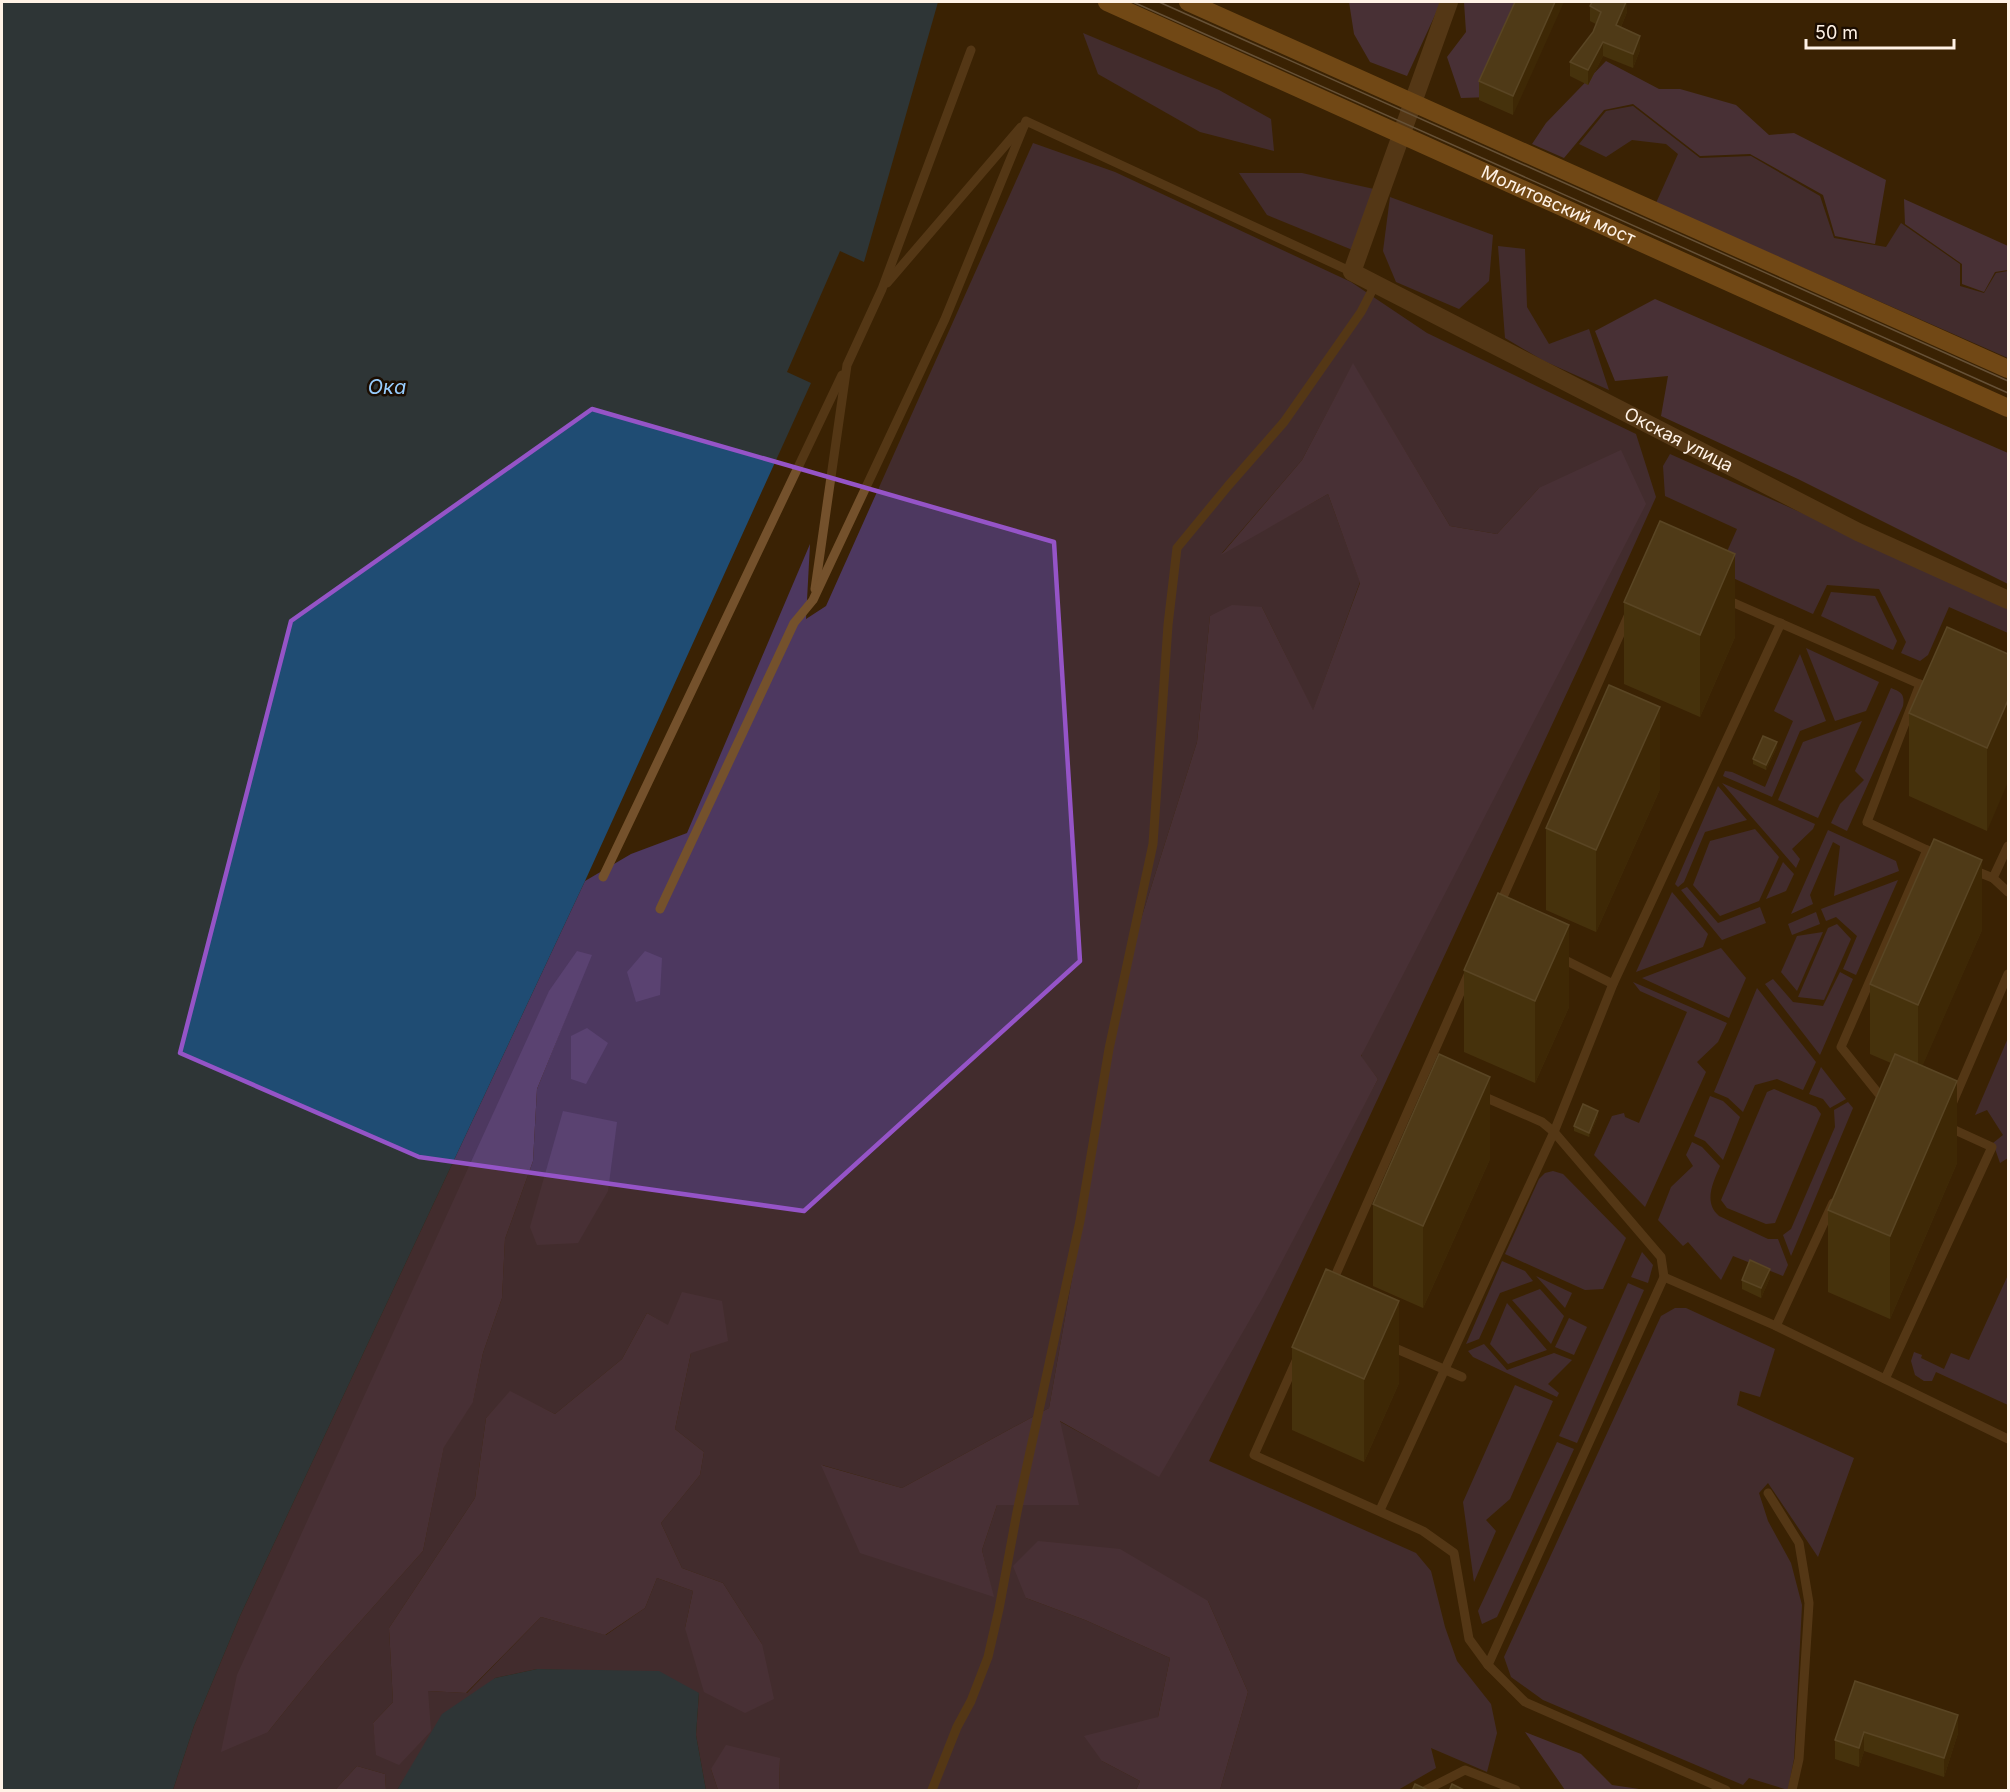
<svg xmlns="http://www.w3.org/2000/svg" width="2010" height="1792" font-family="Inter,sans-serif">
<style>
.green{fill:#4d3860;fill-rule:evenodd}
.forest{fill:#5a4271}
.water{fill:#1f4c73}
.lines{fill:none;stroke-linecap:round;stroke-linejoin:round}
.service{stroke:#74512c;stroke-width:9}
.minor{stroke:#74512c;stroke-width:18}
.primary{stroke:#b4772c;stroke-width:18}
.tram{stroke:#9c8a75;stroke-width:1.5}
.wall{fill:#564518}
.shaded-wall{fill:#432f07}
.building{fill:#68582f;stroke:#80704b;stroke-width:1.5}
.marked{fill:none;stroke:#9554c7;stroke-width:4.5;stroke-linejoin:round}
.labels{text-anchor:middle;stroke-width:5;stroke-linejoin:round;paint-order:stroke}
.street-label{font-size:18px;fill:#fff2e6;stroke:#1b0d01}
.water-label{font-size:20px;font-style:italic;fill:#97ccfd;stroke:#1b0d01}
</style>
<rect width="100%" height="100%" fill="#3a2204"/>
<g class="green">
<path d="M 1083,33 L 1219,90 L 1271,119 L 1274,151 L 1200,132 L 1098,74 Z"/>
<path d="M 1633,106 L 1700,158 L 1751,156 L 1820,196 L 1834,238 L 1886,247 L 1901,223 L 1960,264 L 1960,286 L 1984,293 L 1996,273 L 2008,271 L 2008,358 L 1656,203 L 1678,154 L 1666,144 L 1632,140 L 1606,157 L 1579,144 L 1606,111 Z"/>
<path d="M 1033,143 L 1115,172 L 1351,282 L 1427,333 L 1636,434 L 1656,497 L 1584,656 L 1209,1461 L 1416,1553 L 1431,1571 L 1445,1627 L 1457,1661 L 1491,1704 L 1497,1733 L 1487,1772 L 1431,1748 L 1436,1768 L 1398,1790 L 1220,1790 L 1248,1692 L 1208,1601 L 1026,1598 L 1085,1620 L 1170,1658 L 1158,1717 L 1102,1761 L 1140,1781 L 1136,1790 L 779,1790 L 780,1758 L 711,1769 L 718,1790 L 706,1790 L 696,1735 L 699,1693 L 594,1671 L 537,1669 L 495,1678 L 406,1776 L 397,1790 L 386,1790 L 385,1774 L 357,1766 L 335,1790 L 173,1790 L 194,1726 L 240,1616 L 585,881 L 631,854 L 687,833 L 810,544 L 806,619 L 826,606 ZM 1353,364 L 1450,526 L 1497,534 L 1539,488 L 1361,1057 L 1378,1079 L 1159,1476 L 1059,1421 L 997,1505 L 982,1550 L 993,1596 L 822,1465 L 902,1488 L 1049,1408 L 1129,957 L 1197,742 L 1210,616 L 1262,607 L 1313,711 L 1360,582 L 1328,494 L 1222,553 L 1302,460 ZM 591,955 L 537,1089 L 533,1161 L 505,1239 L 502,1298 L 483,1353 L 473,1401 L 444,1446 L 423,1551 L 325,1661 L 268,1732 ZM 647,1313 L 667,1325 L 691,1353 L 675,1429 L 704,1452 L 700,1475 L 661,1523 L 682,1568 L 723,1583 L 762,1644 L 685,1628 L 693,1591 L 657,1578 L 645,1608 L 606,1635 L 541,1617 L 467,1693 L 428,1691 L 377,1755 L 373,1723 L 393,1702 L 389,1628 L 475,1498 L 486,1418 L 510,1392 L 555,1414 L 622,1359 Z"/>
<path d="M 1239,173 L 1302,173 L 1374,189 L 1355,251 L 1267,215 Z"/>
<path d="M 1390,197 L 1493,235 L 1489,281 L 1459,309 L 1396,282 L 1383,251 Z"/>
<path d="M 1498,246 L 1525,249 L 1527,307 L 1549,344 L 1589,329 L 1609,390 L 1544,361 L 1505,338 Z"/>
<path d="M 1670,454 L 2008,605 L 2008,633 L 1949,607 L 1928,655 L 1920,661 L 1901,653 L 1906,642 L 1879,589 L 1827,585 L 1813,614 L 1722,573 L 1721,565 L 1737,529 L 1665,496 L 1663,466 Z"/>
<path d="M 1831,592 L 1875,596 L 1897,641 L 1893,650 L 1821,616 Z"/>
<path d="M 1806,648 L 1879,682 L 1866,711 L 1835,721 Z"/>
<path d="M 1800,654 L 1826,721 L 1800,731 L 1772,797 L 1723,776 L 1725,771 L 1732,772 L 1765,787 L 1793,721 L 1774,711 Z"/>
<path d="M 1891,688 C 1901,692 1905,694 1903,706 L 1847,831 L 1831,823 L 1840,804 L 1864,780 L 1855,771 Z"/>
<path d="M 1862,721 L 1818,818 L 1778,800 L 1803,742 Z"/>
<path d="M 1722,783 L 1815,824 L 1813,829 L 1792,849 L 1800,859 L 1796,868 Z"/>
<path d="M 1718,786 L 1747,820 L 1705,832 L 1684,882 L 1678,887 L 1675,884 Z"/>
<path d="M 1755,829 L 1779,857 L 1759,901 L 1720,916 L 1693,885 L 1710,841 Z"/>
<path d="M 1828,830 L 1896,861 L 1899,871 L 1834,896 L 1840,846 L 1833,842 L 1810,895 L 1813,904 L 1791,914 Z"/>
<path d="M 1783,862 L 1794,874 L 1786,891 L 1766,899 Z"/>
<path d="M 1898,880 L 1856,975 L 1843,969 L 1857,936 L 1836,917 L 1826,921 L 1821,909 Z"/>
<path d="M 1687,887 L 1718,923 L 1760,907 L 1766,923 L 1722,940 L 1681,890 Z"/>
<path d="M 1672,892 L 1708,934 L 1703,947 L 1636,972 Z"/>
<path d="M 1816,912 L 1820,924 L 1792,935 L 1788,924 Z"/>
<path d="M 1837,924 L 1851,939 L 1824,1000 L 1798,997 L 1828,928 Z"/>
<path d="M 1823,932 L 1797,991 L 1781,972 L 1797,936 Z"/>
<path d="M 1721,948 L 1746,978 L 1729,1018 L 1642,978 Z"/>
<path d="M 1840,972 L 1853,979 L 1820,1055 L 1765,984 L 1773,979 L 1793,1002 L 1823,1006 Z"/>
<path d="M 1633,982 L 1727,1023 L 1718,1042 L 1697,1062 L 1706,1072 L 1645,1207 L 1594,1155 L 1612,1116 L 1624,1113 L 1625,1117 L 1639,1123 L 1687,1012 L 1640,991 Z"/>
<path d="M 1757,988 L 1816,1062 L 1803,1090 L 1777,1079 L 1755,1085 L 1743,1112 L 1728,1098 L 1714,1092 Z"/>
<path d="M 2008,1038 L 2008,1158 L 2000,1163 L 1993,1143 L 2003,1135 L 1987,1110 L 1975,1115 Z"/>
<path d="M 1821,1067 L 1846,1099 L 1830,1108 L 1823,1099 L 1809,1094 Z"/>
<path d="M 1774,1089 L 1816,1107 L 1821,1114 L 1775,1223 L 1766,1224 L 1727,1208 L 1721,1200 L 1767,1092 Z"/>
<path d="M 1710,1096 L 1723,1101 L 1740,1117 L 1723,1160 L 1705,1141 L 1694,1136 Z"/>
<path d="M 1848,1102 L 1853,1108 L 1791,1256 L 1783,1235 L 1791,1229 L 1835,1127 L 1834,1110 Z"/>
<path d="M 1692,1142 L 1702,1147 L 1720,1166 C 1713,1183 1703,1202 1719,1216 L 1768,1239 L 1778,1239 L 1788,1265 L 1783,1276 L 1733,1256 L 1721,1280 L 1688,1242 L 1683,1246 L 1658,1220 L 1671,1187 L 1693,1166 L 1686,1155 Z"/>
<path d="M 1553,1171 L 1563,1174 L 1626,1238 L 1603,1289 L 1585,1290 L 1505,1254 L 1539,1179 L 1545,1173 Z"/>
<path d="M 1642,1252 L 1653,1265 L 1648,1283 L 1631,1277 Z"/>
<path d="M 1502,1261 L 1525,1271 L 1533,1281 L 1500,1293 L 1479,1339 L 1466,1344 Z"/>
<path d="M 2008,1275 L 2008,1405 L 1936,1372 L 1932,1381 L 1924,1381 L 1915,1375 L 1911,1361 L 1914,1352 L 1922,1355 L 1921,1358 L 1944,1369 L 1951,1353 L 1969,1360 Z"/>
<path d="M 1536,1276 L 1572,1293 L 1565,1308 Z"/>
<path d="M 1628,1283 L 1644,1290 L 1577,1443 L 1559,1436 Z"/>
<path d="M 1540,1289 L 1564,1316 L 1551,1344 L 1512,1300 Z"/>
<path d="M 1507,1303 L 1547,1350 L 1508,1364 L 1490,1344 Z"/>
<path d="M 1675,1308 L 1686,1308 L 1775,1349 L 1760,1397 L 1740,1391 L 1737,1405 L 1854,1458 L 1818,1557 L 1768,1483 L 1759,1493 L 1768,1521 L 1791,1563 L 1802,1605 L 1794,1759 L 1788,1790 L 1749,1778 L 1743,1785 L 1543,1700 L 1511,1677 L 1504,1657 L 1661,1316 Z"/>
<path d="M 1569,1318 L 1587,1327 L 1574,1355 L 1555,1347 Z"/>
<path d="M 1484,1344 L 1507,1370 L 1554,1353 L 1572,1360 L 1548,1384 L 1559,1393 L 1557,1397 L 1473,1357 L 1468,1351 Z"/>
<path d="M 1515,1385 L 1553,1401 L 1510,1499 L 1486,1520 L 1496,1531 L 1474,1582 L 1463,1502 Z"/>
<path d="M 1557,1442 L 1574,1449 L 1497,1617 L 1482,1624 L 1478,1611 Z"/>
</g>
<g class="forest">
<path d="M 1349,2 L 1441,2 L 1407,76 L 1370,62 L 1354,34 Z"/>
<path d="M 1464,2 L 1537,2 L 1490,97 L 1461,98 L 1447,57 L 1466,32 Z"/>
<path d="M 1606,61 L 1659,89 L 1680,89 L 1736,105 L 1769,135 L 1794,133 L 1886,180 L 1875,244 L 1835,236 L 1823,195 L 1750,154 L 1700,156 L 1633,104 L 1604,110 L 1564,158 L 1532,144 L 1546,123 Z"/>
<path d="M 1904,199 L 2008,246 L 2008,270 L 1995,272 L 1984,292 L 1962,284 L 1962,264 L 1905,224 Z"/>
<path d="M 1655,299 L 2008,453 L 2008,584 L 1798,479 L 1661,416 L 1668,376 L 1615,381 L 1595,331 Z"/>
<path d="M 1353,363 L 1450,526 L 1497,534 L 1539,488 L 1621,450 L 1646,504 L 1361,1056 L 1378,1079 L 1263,1297 L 1159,1477 L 1060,1421 L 1079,1505 L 997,1505 L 982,1550 L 994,1597 L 860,1553 L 821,1465 L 902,1488 L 1049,1408 L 1129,957 L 1197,742 L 1210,616 L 1232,605 L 1262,607 L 1313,710 L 1360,583 L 1328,494 L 1221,555 L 1302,460 Z"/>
<path d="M 577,951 L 592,955 L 537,1089 L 533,1161 L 505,1239 L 502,1298 L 483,1353 L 473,1402 L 444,1447 L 423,1551 L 325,1661 L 268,1732 L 221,1752 L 237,1675 L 549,991 Z"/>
<path d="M 645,951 L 662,958 L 660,995 L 636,1002 L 627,972 Z"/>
<path d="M 587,1028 L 608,1043 L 586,1084 L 571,1079 L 571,1036 Z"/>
<path d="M 563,1111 L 617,1122 L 608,1191 L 578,1243 L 537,1245 L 530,1227 Z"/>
<path d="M 682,1292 L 722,1301 L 728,1341 L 691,1353 L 675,1429 L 704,1452 L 700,1475 L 661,1523 L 682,1568 L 723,1583 L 762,1644 L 774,1699 L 745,1713 L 704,1692 L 685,1628 L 693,1591 L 657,1578 L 645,1608 L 605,1635 L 541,1617 L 466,1693 L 428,1691 L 431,1731 L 399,1765 L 376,1755 L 373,1723 L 393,1702 L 389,1628 L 475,1498 L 486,1418 L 510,1391 L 555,1414 L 622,1359 L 647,1313 L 668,1325 Z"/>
<path d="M 1038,1541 L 1120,1549 L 1208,1601 L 1248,1692 L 1220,1790 L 1136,1790 L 1140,1781 L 1102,1761 L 1084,1736 L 1158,1717 L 1170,1658 L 1085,1620 L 1026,1598 L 1013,1566 Z"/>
<path d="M 1525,1732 L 1581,1754 L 1612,1785 L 1646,1790 L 1565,1790 Z"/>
<path d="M 726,1745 L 780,1758 L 779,1790 L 718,1790 L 711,1769 Z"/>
<path d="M 357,1766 L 385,1774 L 386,1790 L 335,1790 Z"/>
</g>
<g class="water">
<path d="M 2,2 L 938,2 L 864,262 L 840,251 L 787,372 L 811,383 L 585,881 L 240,1616 L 194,1726 L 173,1790 L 2,1790 Z"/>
<path d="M 537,1669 L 659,1671 L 699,1693 L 696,1735 L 706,1790 L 397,1790 L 442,1714 L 495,1678 Z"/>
</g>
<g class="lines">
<g class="service">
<path d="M 887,283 L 1021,127"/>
<path d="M 815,589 L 847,365 L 882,289 L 971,50"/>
<path d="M 1725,599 L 1933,690"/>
<path d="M 1920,684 L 1867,822 L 1927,850"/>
<path d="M 2008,846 L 1993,878 L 2008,892"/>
<path d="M 1973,870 L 1993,878"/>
<path d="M 603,877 L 842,375"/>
<path d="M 1499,906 L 1629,614"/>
<path d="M 660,909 L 794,623 L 813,600 L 945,319 L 1026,121 L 1352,272"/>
<path d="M 1559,957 L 1613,984"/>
<path d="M 1480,1095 L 1542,1122 L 1554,1132 L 1661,1257 L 1664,1277 L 1488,1665 L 1525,1702 L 1726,1790"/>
<path d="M 1882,1098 L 1841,1047 L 1927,850 L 1939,855"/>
<path d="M 1952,1104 L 2008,974"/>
<path d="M 1664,1277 L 1776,1326 L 2008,1439"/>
<path d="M 1332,1283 L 1468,975"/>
<path d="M 1776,1326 L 1833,1203"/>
<path d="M 1390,1346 L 1462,1377"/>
<path d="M 1296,1361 L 1254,1455 L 1423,1531 L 1454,1553 L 1469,1639 L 1488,1665"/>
<path d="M 1885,1379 L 1992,1147 L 1946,1126"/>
<path d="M 1768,1493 L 1799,1543 L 1809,1603 L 1799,1759 L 1792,1790"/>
<path d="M 1380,1510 L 1554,1132 L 1613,984 L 1781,623"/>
<path d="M 932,1790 L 957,1727 L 971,1701 L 988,1657 L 999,1609 L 1017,1512 L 1080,1221 L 1109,1049 L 1153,844 L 1168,625 L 1177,548 L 1228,486 L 1284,422 L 1361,312 L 1376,283"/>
<path d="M 1426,1790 L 1465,1770 L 1516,1790"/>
</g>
<path class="minor" id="s1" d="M 1449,2 L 1352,272 L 1858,532 L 2008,600"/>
<g class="primary">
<path id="s2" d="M 1107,2 L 2008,408"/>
<path d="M 1188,2 L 2008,369"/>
</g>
<g class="tram">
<path d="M 1133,2 L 2008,393"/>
<path d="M 1159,2 L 2008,381"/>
</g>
</g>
<g class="wall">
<path d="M 1515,2 L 1513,115 L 1479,100 L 1479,81 Z"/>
<path d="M 1627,2 L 1627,12 L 1621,27 L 1640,50 L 1633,68 L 1603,56 L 1588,85 L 1570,76 L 1570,62 L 1593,32 L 1596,24 L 1590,21 L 1590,6 Z"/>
<path d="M 1624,602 L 1735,637 L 1700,717 L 1624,684 Z"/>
<path d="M 2008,654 L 1987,831 L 1909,796 L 1909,713 Z"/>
<path d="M 1777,747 L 1766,770 L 1753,764 L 1753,759 Z"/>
<path d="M 1660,789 L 1596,932 L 1546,910 L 1546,828 Z"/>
<path d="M 1982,930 L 1922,1066 L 1957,1163 L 1890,1319 L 1828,1292 L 1828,1210 L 1891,1063 L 1870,1054 L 1870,984 Z"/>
<path d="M 1464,970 L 1569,1007 L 1535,1083 L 1464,1052 Z"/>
<path d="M 1598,1116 L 1589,1137 L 1574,1131 L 1574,1126 Z"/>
<path d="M 1490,1159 L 1423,1308 L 1373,1286 L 1373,1204 Z"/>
<path d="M 1770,1278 L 1761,1298 L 1742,1289 L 1742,1280 Z"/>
<path d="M 1292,1347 L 1399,1383 L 1364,1462 L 1292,1430 Z"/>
<path d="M 1855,1681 L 1958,1733 L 1944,1777 L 1864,1751 L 1859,1767 L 1835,1759 L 1835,1740 Z"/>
</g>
<g class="shaded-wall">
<path d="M 1555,2 L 1564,2 L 1513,115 L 1513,96 Z"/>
<path d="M 1626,2 L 1627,2 L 1627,12 L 1616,39 L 1616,25 Z"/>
<path d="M 1640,36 L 1640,50 L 1633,68 L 1633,54 Z"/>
<path d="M 1603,42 L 1603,56 L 1588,85 L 1588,70 Z"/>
<path d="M 1735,554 L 1735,637 L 1700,717 L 1700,635 Z"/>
<path d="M 2008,700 L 2008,782 L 1987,831 L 1987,748 Z"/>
<path d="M 1660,707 L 1660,789 L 1596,932 L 1596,850 Z"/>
<path d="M 1777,742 L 1777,747 L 1766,770 L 1766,765 Z"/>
<path d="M 1982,860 L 1982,930 L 1918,1076 L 1918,1005 Z"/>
<path d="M 1569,925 L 1569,1007 L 1535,1083 L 1535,1001 Z"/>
<path d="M 1490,1077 L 1490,1159 L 1423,1308 L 1423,1226 Z"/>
<path d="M 1957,1081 L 1957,1163 L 1890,1319 L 1890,1236 Z"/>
<path d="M 1598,1111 L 1598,1116 L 1589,1137 L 1589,1133 Z"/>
<path d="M 1770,1269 L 1770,1278 L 1761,1298 L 1761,1288 Z"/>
<path d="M 1399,1301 L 1399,1383 L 1364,1462 L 1364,1379 Z"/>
<path d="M 1958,1715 L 1958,1733 L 1944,1777 L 1944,1758 Z"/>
<path d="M 1864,1732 L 1864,1751 L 1859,1767 L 1859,1748 Z"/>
</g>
<g class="building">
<path d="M 1515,2 L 1555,2 L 1513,96 L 1479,81 Z"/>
<path d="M 1592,2 L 1626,2 L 1616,25 L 1640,36 L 1633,54 L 1603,42 L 1588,70 L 1570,62 L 1593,32 L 1601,12 L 1590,6 Z"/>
<path d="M 1660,521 L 1735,554 L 1700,635 L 1624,602 Z"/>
<path d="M 1947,627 L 2008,654 L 2008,700 L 1987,748 L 1909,713 Z"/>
<path d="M 1609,685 L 1660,707 L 1596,850 L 1546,828 Z"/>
<path d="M 1763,736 L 1777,742 L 1766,765 L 1753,759 Z"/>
<path d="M 1934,839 L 1982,860 L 1918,1005 L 1870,984 Z"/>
<path d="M 1498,893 L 1569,925 L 1535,1001 L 1464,970 Z"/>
<path d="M 1439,1054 L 1490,1077 L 1423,1226 L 1373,1204 Z"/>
<path d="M 1895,1054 L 1957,1081 L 1890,1236 L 1828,1210 Z"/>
<path d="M 1583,1104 L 1598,1111 L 1589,1133 L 1574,1126 Z"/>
<path d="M 1750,1260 L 1770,1269 L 1761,1288 L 1742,1280 Z"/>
<path d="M 1326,1269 L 1399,1301 L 1364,1379 L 1292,1347 Z"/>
<path d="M 1855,1681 L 1958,1715 L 1944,1758 L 1864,1732 L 1859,1748 L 1835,1740 Z"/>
<path d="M 1415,1784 L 1430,1791 L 1412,1791 Z"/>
<path d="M 1452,1784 L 1466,1791 L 1449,1791 Z"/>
</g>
<path d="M0 0H2010V1792H0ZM 592,409 L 1054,542 L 1080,961 L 804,1211 L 419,1157 L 180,1053 L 291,621 Z" fill="#3a2204" fill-opacity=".55" fill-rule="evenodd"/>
<path class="marked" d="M 592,409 L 1054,542 L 1080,961 L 804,1211 L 419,1157 L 180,1053 L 291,621 Z"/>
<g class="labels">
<g class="street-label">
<text dy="6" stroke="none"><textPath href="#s2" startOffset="495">Молитовский мост</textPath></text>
<text dy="6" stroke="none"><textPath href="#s1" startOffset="654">Окская улица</textPath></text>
</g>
<g class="water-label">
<text x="387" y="394">Ока</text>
</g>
</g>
<rect width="2010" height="1792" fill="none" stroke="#fff2e6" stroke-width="6"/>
<path d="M1806 39v9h148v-9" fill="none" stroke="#fff2e6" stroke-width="3"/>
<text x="1815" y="39" font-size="18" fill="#fff2e6" stroke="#1b0d01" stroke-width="4.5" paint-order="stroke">50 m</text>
</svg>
